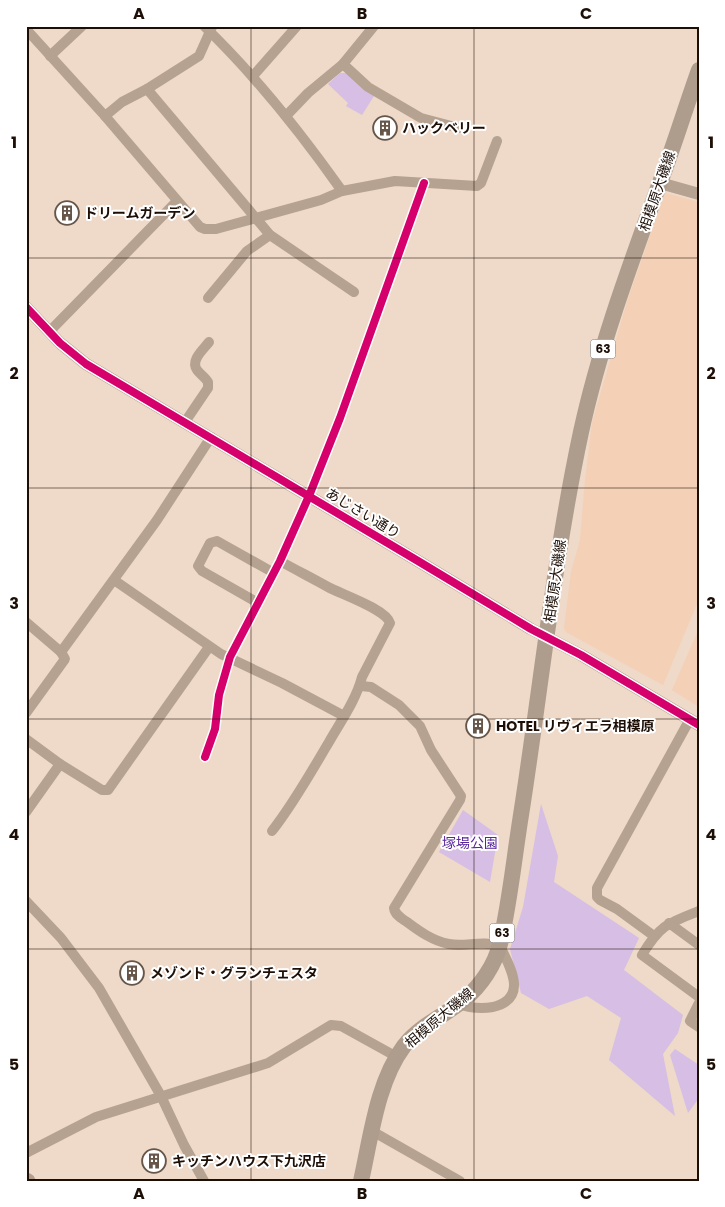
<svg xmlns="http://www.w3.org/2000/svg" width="725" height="1207" font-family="Poppins,'Noto Sans JP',sans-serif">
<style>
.built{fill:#f3d0b6}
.green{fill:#d6bee5}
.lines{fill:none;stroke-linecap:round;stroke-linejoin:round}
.minor{stroke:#b6a291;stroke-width:10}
.tertiary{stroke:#b6a291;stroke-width:12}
.secondary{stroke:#b49f8c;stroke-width:15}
.primary{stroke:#ae9c8c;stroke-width:16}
.cycleway-casing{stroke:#fff;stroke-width:11}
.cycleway{stroke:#d6006c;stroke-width:8}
.grid{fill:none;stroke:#1d0f06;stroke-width:1;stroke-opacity:0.55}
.labels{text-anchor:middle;stroke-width:4;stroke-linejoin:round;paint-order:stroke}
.shield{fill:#fff;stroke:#615751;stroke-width:1}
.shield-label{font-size:12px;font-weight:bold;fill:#1d0f06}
.poi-label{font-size:14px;font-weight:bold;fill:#1d0f06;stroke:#fff;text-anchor:start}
.street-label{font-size:14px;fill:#1d0f06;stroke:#fff}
.park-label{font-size:14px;fill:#582699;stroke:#fff}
.neatline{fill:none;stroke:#1d0f06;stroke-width:2}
.grid-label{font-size:16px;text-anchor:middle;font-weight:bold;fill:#1d0f06}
</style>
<rect width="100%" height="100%" fill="#efd9c8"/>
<g class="built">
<path d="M 665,193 L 699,202 L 699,599 L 663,685 L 566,632 L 564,628 L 571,572 L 580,540 L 585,481 L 592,423 L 627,302 Z"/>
<path d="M 699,629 L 699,707 L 672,690 Z"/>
</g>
<g class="green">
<path d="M 340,73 L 346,73 L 374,96 L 362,115 L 346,106 L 348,103 L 328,84 Z"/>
<path d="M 541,804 L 558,856 L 554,882 L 639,938 L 624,970 L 683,1015 L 678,1033 L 663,1054 L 675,1116 L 609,1060 L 621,1018 L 587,996 L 549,1009 L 521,993 L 510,949 L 523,907 Z"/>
<path d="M 463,810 L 498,835 L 490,882 L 439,852 Z"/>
<path d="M 675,1049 L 699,1065 L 699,1098 L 688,1113 L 670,1055 Z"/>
</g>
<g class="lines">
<g class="minor">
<path d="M 204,26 C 256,76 301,133 342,191"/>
<path d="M 26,29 L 105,116 L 200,227 L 205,229 L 216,229 L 321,200 L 342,191 L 395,181 L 477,186 L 481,183 L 497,141"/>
<path d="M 50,56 L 82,26"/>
<path d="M 343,64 L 368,87 L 421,118 L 459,128"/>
<path d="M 253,76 L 297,26"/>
<path d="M 147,89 L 270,235 L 354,292"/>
<path d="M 105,116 L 122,102 L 147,89 L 199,56 L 212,27"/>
<path d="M 286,116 L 308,93 L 343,64 L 374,26"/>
<path d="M 208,298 L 247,251 L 270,235"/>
<path d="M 49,332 L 177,201"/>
<path d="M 185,422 L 208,388 L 208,382 C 205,377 200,374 197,370 C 190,360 204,349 209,342"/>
<path d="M 114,580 L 221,654 L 282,683 L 344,716"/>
<path d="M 258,603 L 202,571 L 198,566 L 210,543 L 217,541 L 274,573"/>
<path d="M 26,622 L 61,652 L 157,520 L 211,437"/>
<path d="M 361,686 L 371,687 L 399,705 L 420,726 L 431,750 L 461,796 L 460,800 L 394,908 C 395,915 401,918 407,922 C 419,931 433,941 449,944 C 466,947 482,940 500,946 C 510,967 529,998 493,1007 C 481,1009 470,1008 458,1004"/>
<path d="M 26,713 L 65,659 L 61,652"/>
<path d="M 26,739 L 60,764 L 102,790 L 108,790 L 209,647"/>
<path d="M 205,757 L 215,729 L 219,695 L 230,657 L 280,561 L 309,496 L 340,418 L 424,183"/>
<path d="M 26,812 L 60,764"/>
<path d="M 272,831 C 294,803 311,772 329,742 C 341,721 356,700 362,677 L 390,623 C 386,609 341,594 328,587 C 312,578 296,570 280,561"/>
<path d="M 26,901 L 61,938 L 99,988 L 161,1096 L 184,1145 L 204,1181"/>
<path d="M 699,911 C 668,923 660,925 642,955 L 699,997"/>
<path d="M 669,923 L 699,945"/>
<path d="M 654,936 L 617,909 L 600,900 L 597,897 L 597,888 L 690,719"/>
<path d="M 699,1003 L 690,1021 L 699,1027"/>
<path d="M 372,1131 L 460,1181"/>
<path d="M 26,1153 L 96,1117 L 268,1063 L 331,1025 L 341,1026 L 397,1057"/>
</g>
<g class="tertiary">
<path d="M 660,183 L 699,194"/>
<path d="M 26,307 L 60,343 L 86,364 L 418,561 L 531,629 L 581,655 L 699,725"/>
</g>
<path class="secondary" d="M 26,1180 L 28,1181"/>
<path class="primary" d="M 361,1181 C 371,1137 377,1082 404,1046 C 420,1025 446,1015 465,999 C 481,985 495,965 500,944 C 510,902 514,858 521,815 C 541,687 554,558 581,432 C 599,349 629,268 658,188 C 673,149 685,109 699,70"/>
<g class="cycleway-casing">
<g id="cycleway">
<path d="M 26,307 L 60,343 L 86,364 L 418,561 L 531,629 L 581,655 L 699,725"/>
<path d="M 205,757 L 215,729 L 219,695 L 230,657 L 280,561 L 309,496 L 340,418 L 424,183"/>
</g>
</g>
<use href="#cycleway" class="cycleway"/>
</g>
<path class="grid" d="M 251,26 L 251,1181M 474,26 L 474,1181M 26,258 L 699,258M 26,488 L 699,488M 26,719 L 699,719M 26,949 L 699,949"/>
<defs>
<g id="building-ring" transform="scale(1.25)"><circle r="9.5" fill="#fff" stroke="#66564a" stroke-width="1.5"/><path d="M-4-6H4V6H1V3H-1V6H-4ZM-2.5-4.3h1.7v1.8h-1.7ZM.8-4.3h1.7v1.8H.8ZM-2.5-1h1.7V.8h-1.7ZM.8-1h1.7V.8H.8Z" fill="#66564a"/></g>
</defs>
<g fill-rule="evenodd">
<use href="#building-ring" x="385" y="128"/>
<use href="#building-ring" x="67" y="213"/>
<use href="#building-ring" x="478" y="726"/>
<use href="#building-ring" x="132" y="973"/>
<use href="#building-ring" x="154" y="1161"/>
</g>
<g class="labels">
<g class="shield">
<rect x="590.5" y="339.5" width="25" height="19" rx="4"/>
<rect x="489.5" y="923.5" width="25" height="19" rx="4"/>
</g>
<g class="shield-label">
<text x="603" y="353">63</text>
<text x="502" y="937">63</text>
</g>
<g class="poi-label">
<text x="402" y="133">ハックベリー</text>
<text x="84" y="218">ドリームガーデン</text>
<text x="496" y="731">HOTEL リヴィエラ相模原</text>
<text x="150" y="978">メゾンド・グランチェスタ</text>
<text x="172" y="1166">キッチンハウス下九沢店</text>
</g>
<g class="street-label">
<text transform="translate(657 191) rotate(-71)" y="5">相模原大磯線</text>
<text transform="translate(363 513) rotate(31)" y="5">あじさい通り</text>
<text transform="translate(555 581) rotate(-82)" y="5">相模原大磯線</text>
<text transform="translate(439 1018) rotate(-40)" y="5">相模原大磯線</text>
</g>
<g class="park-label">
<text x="470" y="848">塚場公園</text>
</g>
</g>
<rect width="725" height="1207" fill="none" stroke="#ffffff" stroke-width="55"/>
<rect x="28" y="28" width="670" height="1152" class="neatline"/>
<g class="grid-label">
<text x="139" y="19">A</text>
<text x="362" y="19">B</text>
<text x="586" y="19">C</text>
<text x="14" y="148">1</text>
<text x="711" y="148">1</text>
<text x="14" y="379">2</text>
<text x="711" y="379">2</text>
<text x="14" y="609">3</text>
<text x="711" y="609">3</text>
<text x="14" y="840">4</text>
<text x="711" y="840">4</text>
<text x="14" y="1070">5</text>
<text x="711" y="1070">5</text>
<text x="139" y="1199">A</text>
<text x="362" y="1199">B</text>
<text x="586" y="1199">C</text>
</g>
</svg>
